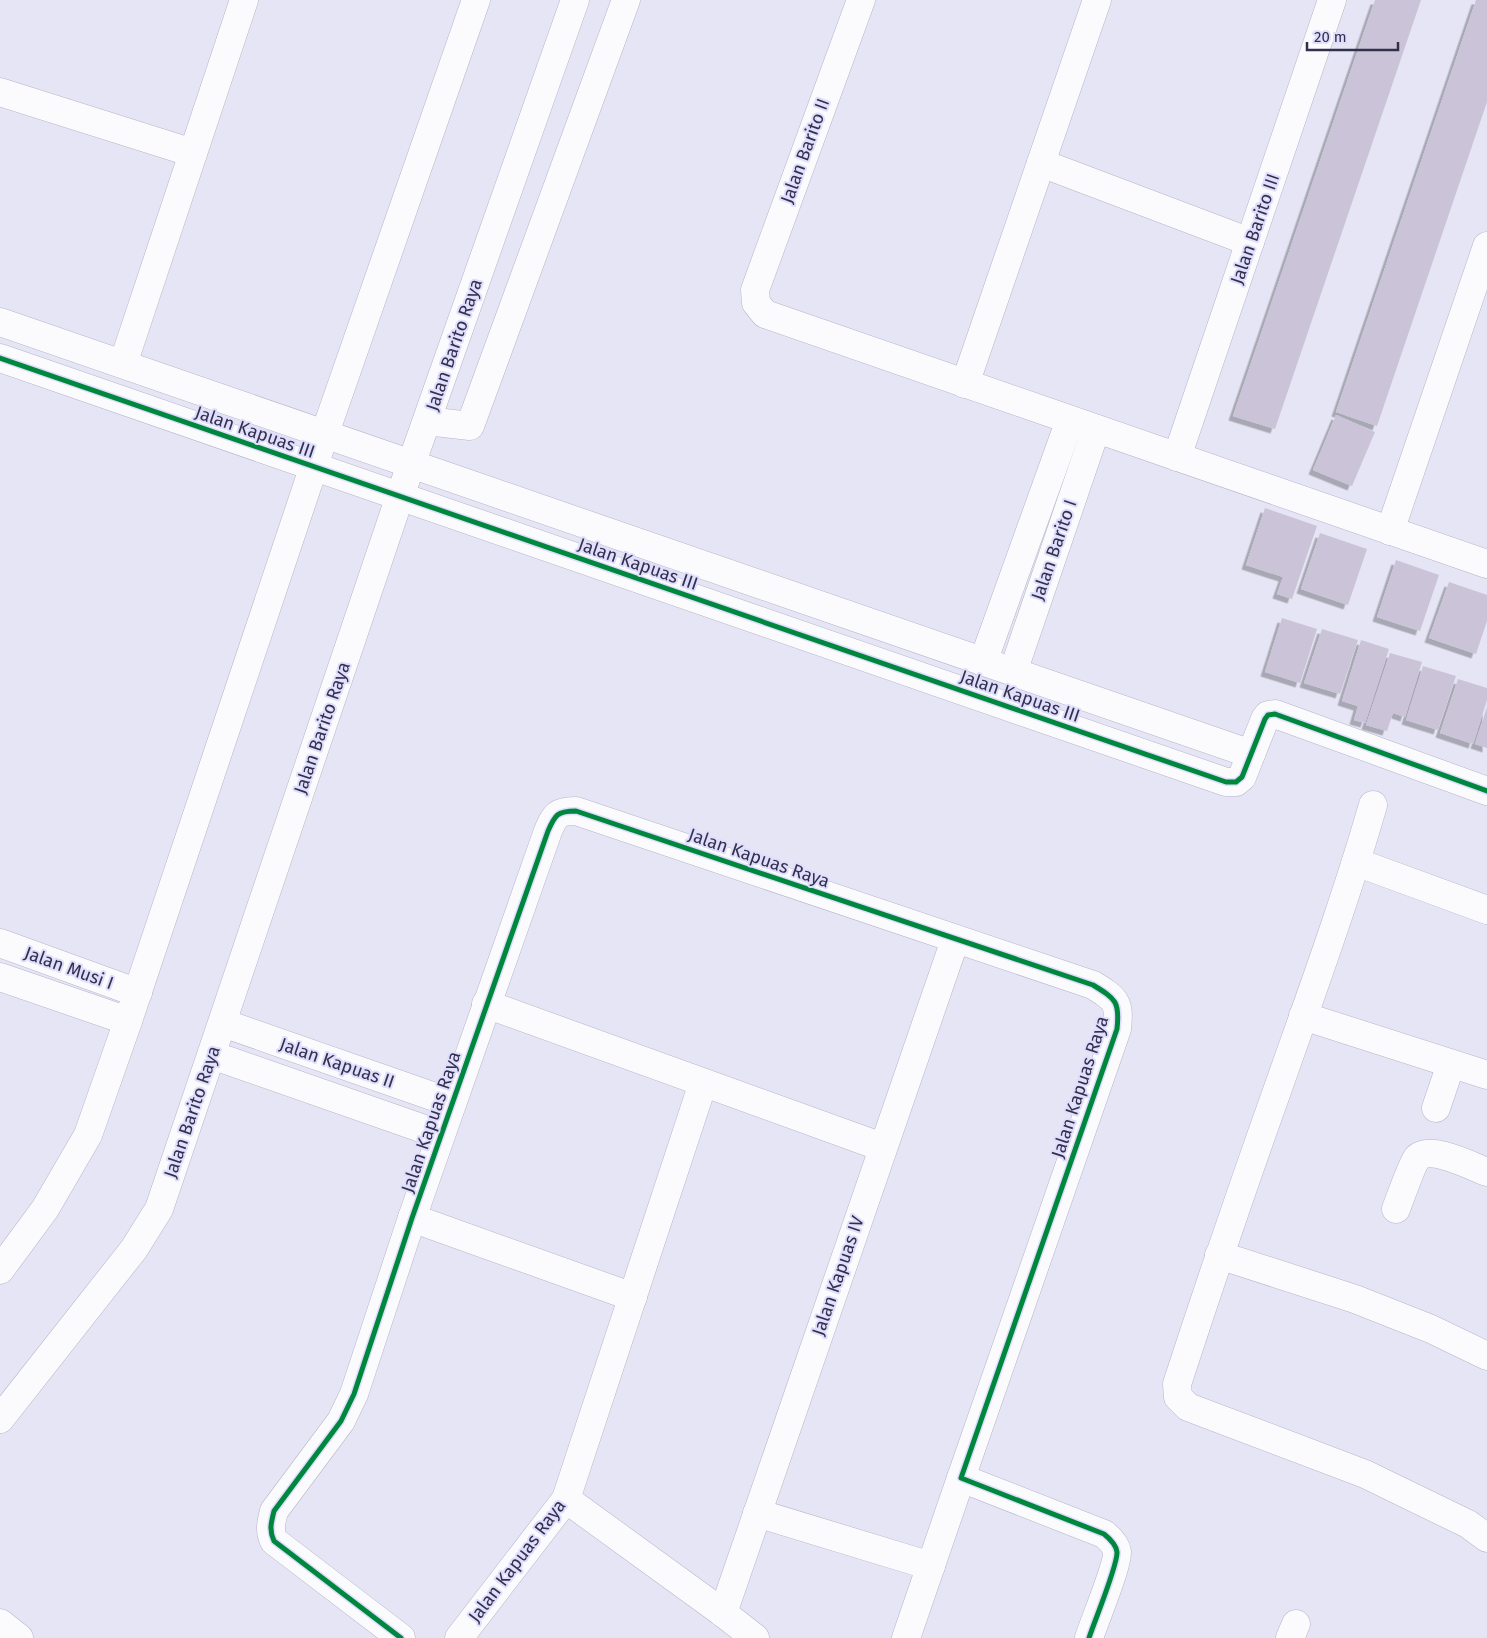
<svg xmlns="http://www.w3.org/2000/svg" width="1487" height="1638" font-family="'Fira Sans',sans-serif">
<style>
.building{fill:#cbc4d8;filter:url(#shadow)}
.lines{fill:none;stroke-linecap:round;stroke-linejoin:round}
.minor-casing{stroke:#b6b5c9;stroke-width:29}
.minor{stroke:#fbfbfe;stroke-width:28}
.cycleway-casing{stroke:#dfdefc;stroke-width:8}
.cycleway{stroke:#00873e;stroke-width:5}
.labels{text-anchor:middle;stroke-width:4;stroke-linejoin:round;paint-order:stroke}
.street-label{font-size:18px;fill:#33304d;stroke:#dfdefc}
</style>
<defs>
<filter id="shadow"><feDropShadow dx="-4.5" dy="4.5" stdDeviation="0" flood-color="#0004"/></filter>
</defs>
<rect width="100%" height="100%" fill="#e5e5f5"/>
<g class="building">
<path d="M 1375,0 L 1421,0 L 1275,429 L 1233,416 Z"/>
<path d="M 1476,0 L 1487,0 L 1487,102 L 1377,426 L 1336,412 Z"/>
<path d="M 1336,415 L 1375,432 L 1352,486 L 1313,470 Z"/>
<path d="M 1265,508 L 1317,526 L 1292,599 L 1277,594 L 1283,577 L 1246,565 Z"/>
<path d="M 1320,533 L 1367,549 L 1348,605 L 1301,589 Z"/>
<path d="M 1396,560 L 1439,575 L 1420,631 L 1377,617 Z"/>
<path d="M 1449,582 L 1487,595 L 1487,621 L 1476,654 L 1429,638 Z"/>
<path d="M 1282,618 L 1317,629 L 1300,683 L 1265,672 Z"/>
<path d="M 1322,629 L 1358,640 L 1340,694 L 1304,683 Z"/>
<path d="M 1361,640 L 1389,649 L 1365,723 L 1354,720 L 1358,706 L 1342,701 Z"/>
<path d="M 1390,653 L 1422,662 L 1405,717 L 1393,713 L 1387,731 L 1366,725 Z"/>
<path d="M 1423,666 L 1456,676 L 1438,730 L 1406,720 Z"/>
<path d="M 1458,679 L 1487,688 L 1487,700 L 1473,744 L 1440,733 Z"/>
<path d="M 1487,707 L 1487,748 L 1475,744 Z"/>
</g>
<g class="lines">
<g class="minor-casing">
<g id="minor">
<path d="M 861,0 L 755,290 L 756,303 L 765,314 L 1487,564"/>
<path d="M 0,92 L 193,153"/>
<path d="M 1041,163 L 1250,242"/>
<path d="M 0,322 L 1251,754"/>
<path d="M 0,358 L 1226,782 L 1236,782 L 1242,777 L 1265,719 L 1268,715 L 1275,714 L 1487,791"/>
<path d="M 123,364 L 244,0"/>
<path d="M 965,384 L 1097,0"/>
<path d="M 427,421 L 470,426 L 626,0"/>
<path d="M 1177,457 L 1332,0"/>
<path d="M 1390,531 L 1487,246"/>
<path d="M 983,662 L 1070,420"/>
<path d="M 1013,672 L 1096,429"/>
<path d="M 1373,805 C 1345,902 1310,997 1277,1091 C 1242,1189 1209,1286 1177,1384 L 1178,1397 L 1188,1407 L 1365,1474 L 1468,1524 L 1487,1538"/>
<path d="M 1356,862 L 1487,910"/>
<path d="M 0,943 L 138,993"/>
<path d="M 0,977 L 128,1021"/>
<path d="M 486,1004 L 882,1147"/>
<path d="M 1303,1016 L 1487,1075"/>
<path d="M 223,1023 L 452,1103"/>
<path d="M 212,1055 L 441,1135"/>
<path d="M 1436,1108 L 1451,1064"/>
<path d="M 1396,1209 C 1400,1199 1412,1164 1417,1158 C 1431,1145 1471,1166 1487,1172"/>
<path d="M 412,1218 L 633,1297"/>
<path d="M 1219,1255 L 1355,1299 L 1431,1329 L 1487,1356"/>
<path d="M 0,1270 L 45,1209 L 88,1135 L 128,1021 L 325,433 L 476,0"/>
<path d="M 0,1419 L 134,1249 L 159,1209 L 400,496 L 575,0"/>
<path d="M 566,1499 L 723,1613 L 755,1638"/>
<path d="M 757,1513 L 931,1566"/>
<path d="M 723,1613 L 955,940"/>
<path d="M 0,1623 L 19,1638"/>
<path d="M 401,1638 L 274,1541 C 269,1530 271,1523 274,1511 L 341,1421 L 354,1394 L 412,1218 L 548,831 C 555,815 557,811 576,811 L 1093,985 C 1116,999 1120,1002 1117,1029 L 961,1478 L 1104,1534 C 1109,1538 1116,1544 1117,1552 C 1118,1565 1094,1622 1089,1638"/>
<path d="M 459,1638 L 566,1499 L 703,1083"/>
<path d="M 906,1638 L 961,1478"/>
<path d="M 1290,1638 L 1296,1624"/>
</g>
</g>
<use href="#minor" class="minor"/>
<g class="cycleway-casing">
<g id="cycleway">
<path d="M 0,358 L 1226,782 L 1236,782 L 1242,777 L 1265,719 L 1268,715 L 1275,714 L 1487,791"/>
<path d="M 401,1638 L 274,1541 C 269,1530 271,1523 274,1511 L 341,1421 L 354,1394 L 412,1218 L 548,831 C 555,815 557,811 576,811 L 1093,985 C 1116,999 1120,1002 1117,1029 L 961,1478 L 1104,1534 C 1109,1538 1116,1544 1117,1552 C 1118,1565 1094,1622 1089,1638"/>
</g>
</g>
<use href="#cycleway" class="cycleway"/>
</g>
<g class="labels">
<g class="street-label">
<text transform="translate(805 151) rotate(-70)" y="6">Jalan Barito II</text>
<text transform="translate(1255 229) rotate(-71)" y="6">Jalan Barito III</text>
<text transform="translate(454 345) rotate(-71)" y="6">Jalan Barito Raya</text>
<text transform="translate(255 432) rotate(19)" y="6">Jalan Kapuas III</text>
<text transform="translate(1054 550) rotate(-71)" y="6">Jalan Barito I</text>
<text transform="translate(638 564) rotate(19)" y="6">Jalan Kapuas III</text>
<text transform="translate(1020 696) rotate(19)" y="6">Jalan Kapuas III</text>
<text transform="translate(322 728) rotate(-71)" y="6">Jalan Barito Raya</text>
<text transform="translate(759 858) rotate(19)" y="6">Jalan Kapuas Raya</text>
<text transform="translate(69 968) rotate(20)" y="6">Jalan Musi I</text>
<text transform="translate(337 1063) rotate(19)" y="6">Jalan Kapuas II</text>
<text transform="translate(1080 1087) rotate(-72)" y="6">Jalan Kapuas Raya</text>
<text transform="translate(192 1112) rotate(-71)" y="6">Jalan Barito Raya</text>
<text transform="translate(431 1122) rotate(-71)" y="6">Jalan Kapuas Raya</text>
<text transform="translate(838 1276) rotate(-71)" y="6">Jalan Kapuas IV</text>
<text transform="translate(517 1561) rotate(-53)" y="6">Jalan Kapuas Raya</text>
</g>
</g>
<path d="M1307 42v8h91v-8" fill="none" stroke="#33304d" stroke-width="2.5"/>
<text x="1314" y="42" font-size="15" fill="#33304d" stroke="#dfdefc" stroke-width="4" paint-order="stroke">20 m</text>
</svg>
